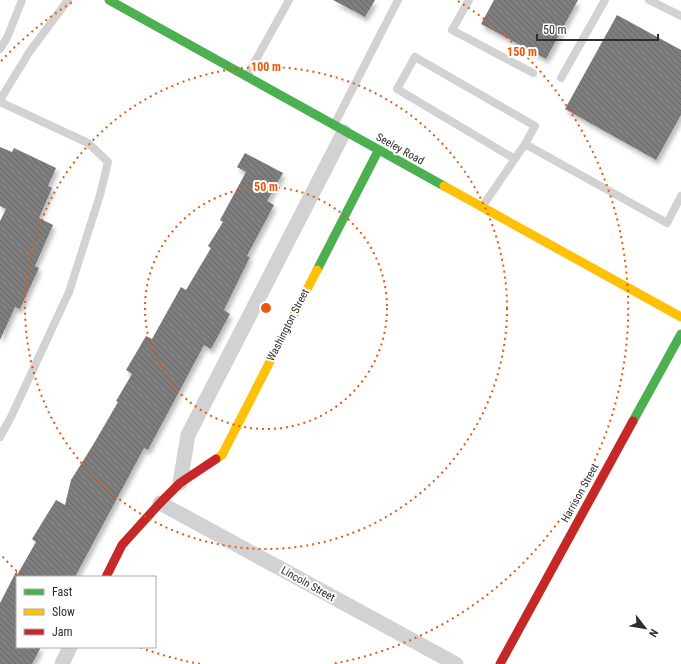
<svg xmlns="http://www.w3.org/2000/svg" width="681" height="664" viewBox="0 0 681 664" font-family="'Roboto Condensed',sans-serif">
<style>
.building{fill:url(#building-back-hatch);filter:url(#shadow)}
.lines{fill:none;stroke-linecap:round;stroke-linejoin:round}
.lane{stroke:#d2d2d2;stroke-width:8}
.street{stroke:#d2d2d2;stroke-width:15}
.fast{stroke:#4caf50;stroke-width:9}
.slow{stroke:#ffc107;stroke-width:9}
.jam{stroke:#c62828;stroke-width:9}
.ring{fill:none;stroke:#e8590c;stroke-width:2;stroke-dasharray:2 4}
.labels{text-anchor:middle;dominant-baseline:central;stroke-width:4;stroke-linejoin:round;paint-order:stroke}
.street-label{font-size:11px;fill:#2d2d2d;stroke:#fff}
.centre{fill:#e8590c;stroke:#fff;stroke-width:2}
.ring-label{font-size:12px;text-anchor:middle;font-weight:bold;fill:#e8590c;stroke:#fff;stroke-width:4;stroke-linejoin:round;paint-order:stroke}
</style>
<defs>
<pattern id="building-back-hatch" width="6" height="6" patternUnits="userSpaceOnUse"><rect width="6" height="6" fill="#7e7e7e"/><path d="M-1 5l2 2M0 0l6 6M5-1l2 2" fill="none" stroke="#686868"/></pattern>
<filter id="shadow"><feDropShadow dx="2.5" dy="4.5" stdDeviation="2" flood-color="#0004"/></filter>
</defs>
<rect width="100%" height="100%" fill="#fff"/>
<path class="building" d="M 333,0 L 375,0 L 365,17 Z
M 494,0 L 578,0 L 546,59 L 481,24 Z
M 617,15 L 681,50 L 681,115 L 656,160 L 565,109 Z
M 0,147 L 12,152 L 14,148 L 56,168 L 48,186 L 52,188 L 39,218 L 53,225 L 35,266 L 39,268 L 20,309 L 15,307 L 0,340 L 0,221 L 6,209 L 0,206 Z
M 245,153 L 283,173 L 267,201 L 274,205 L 247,256 L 250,257 L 224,310 L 230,314 L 211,349 L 204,345 L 148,450 L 144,448 L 75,577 L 17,577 L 17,647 L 41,647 L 32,664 L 0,664 L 0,603 L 17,570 L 17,575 L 36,542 L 32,539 L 56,500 L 65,505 L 71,480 L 93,445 L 118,402 L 116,401 L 132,374 L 126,370 L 146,336 L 152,339 L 181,287 L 186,290 L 211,248 L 208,246 L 223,222 L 220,220 L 246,172 L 237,167 Z"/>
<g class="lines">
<path class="lane" d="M 469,0 L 452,30 L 533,73
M 649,0 L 681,16
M 0,49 L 7,38 L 22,0
M 247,76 L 289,0
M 561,78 L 605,0
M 0,100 L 30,51 L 68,0
M 0,102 L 88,143 L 108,162 L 100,195 L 69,292 L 11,417 L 0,437
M 334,125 L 398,0
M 515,159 L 397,89 L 415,57 L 535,126 L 525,144
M 482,207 L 525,144 L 667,223 L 681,196"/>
<path class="street" d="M 180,483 L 188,435 L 344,132
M 160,503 L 456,664
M 62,664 L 70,647"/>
<path class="fast" d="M 109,0 L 444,186
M 317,270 L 378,151
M 633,421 L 681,334"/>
<path class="slow" d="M 444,186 L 681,317
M 216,459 L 222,455 L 317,270"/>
<path class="jam" d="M 106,577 L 122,545 L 160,503 L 180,483 L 216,459
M 500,664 L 633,421"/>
</g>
<g class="ring">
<circle cx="266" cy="308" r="121"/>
<circle cx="266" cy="308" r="241"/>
<path d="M200 664A362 362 0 0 1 139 647M21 575A362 362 0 0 1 1 555M1 61A362 362 0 0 1 74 1M458 1A362 362 0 0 1 332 664"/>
</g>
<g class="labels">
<g class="street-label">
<text transform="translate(400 149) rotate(29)">Seeley Road</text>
<text transform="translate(288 325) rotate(-63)">Washington Street</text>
<text transform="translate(580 493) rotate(-61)">Harrison Street</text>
<text transform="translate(308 584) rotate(29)">Lincoln Street</text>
</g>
</g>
<circle cx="266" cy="308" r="6" class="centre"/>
<g class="ring-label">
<text x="522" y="56">150 m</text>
<text x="266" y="71">100 m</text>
<text x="266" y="191">50 m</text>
</g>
<rect x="16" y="576" width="140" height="72" fill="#ffffff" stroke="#ababab"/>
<rect x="24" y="589" width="20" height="6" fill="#4caf50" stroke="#ababab"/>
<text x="52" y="596" font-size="12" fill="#2d2d2d">Fast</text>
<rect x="24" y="609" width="20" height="6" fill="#ffc107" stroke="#ababab"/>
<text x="52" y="616" font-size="12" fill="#2d2d2d">Slow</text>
<rect x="24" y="629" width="20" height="6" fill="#c62828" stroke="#ababab"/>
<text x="52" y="636" font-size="12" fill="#2d2d2d">Jam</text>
<g transform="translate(645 628) rotate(121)" stroke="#ffffff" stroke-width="3" paint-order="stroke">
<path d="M0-3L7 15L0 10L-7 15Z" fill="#2d2d2d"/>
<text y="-6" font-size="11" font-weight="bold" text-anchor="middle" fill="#2d2d2d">N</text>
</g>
<path d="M537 34v6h121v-6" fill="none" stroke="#2d2d2d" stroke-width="2"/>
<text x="543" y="34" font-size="12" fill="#2d2d2d" stroke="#ffffff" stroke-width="3" paint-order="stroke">50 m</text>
</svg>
